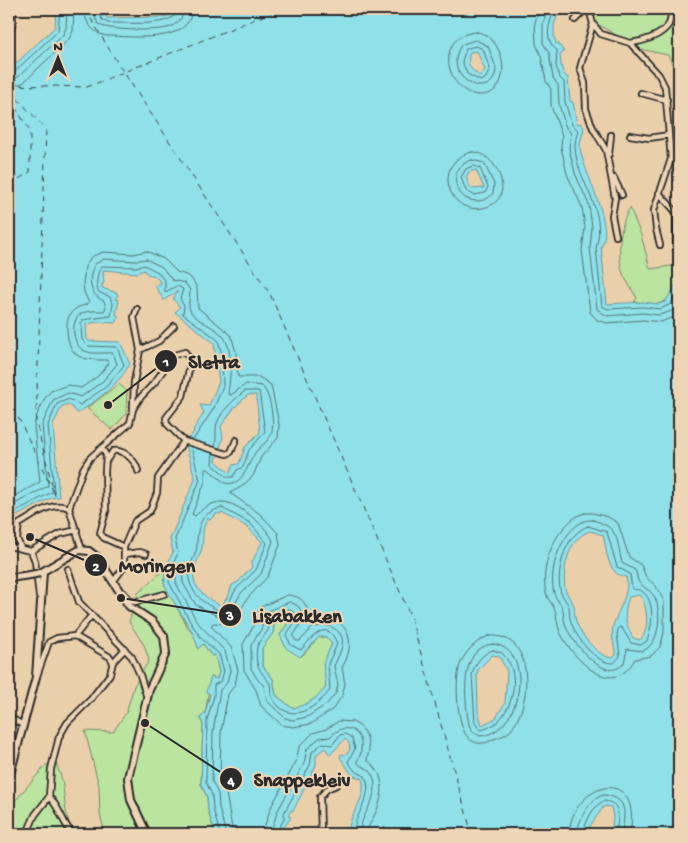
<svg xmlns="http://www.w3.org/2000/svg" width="688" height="843" viewBox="0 0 688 843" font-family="'Gochi Hand',sans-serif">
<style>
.green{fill:#bbe4a0;stroke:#738866}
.water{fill:#8fe0e9;stroke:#67989d;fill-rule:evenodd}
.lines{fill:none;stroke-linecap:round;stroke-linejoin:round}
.shore{stroke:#537377;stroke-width:1}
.ferry{stroke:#3a4648;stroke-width:1;stroke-dasharray:6 5;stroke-linecap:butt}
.minor-casing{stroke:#2b2b2b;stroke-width:8}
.secondary-casing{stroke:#2b2b2b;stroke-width:10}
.minor{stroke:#edd5b5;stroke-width:4.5}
.secondary{stroke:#edd5b5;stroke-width:6}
.secondary-bridge-casing{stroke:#2b2b2b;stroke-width:10;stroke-linecap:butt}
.secondary-bridge{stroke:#edd5b5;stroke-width:6}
.leader{fill:none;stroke:#2b2b2b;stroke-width:2}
.callout-dot{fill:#2b2b2b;stroke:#edd5b5;stroke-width:2}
.mark-label{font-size:15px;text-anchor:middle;font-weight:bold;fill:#fff}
.callout-label{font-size:20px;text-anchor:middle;font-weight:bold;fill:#2b2b2b;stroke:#edd5b5;stroke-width:4;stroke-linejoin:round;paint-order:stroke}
</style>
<rect width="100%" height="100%" fill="#eacfab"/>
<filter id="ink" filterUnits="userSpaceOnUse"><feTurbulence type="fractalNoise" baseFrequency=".02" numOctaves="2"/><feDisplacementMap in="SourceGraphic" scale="10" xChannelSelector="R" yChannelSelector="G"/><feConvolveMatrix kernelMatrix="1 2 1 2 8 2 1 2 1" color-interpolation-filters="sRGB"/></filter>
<g filter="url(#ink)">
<path class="green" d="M 593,9 L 626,12 L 629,9 L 675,9 L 679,32 L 679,79 L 668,55 L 640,49 L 594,22 Z
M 630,208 L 641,235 L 650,269 L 679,265 L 679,280 L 667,300 L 658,304 L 634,302 L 637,298 C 633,291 627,282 623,274 C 617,256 619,224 630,208 Z
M 119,384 L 127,391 L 126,414 L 112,430 L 87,408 Z
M 165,569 L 165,585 L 188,628 L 197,639 L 199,648 L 203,644 L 212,656 L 215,655 L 219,672 L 217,679 L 211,677 L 205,714 L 200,718 L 203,724 L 201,784 L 207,797 L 208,810 L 215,834 L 105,834 L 100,814 L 99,786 L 85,731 L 113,732 L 126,713 L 134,686 L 149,660 L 144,645 L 129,622 L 138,593 Z
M 290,613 L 288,623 L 280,635 L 288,649 L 302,656 L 319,637 L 326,637 L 332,644 L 327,655 L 326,687 L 320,695 L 302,707 L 292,708 L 276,695 L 273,679 L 262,665 L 262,648 L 273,633 L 275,619 Z
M 56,763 C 58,769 61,775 62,781 C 66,800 63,819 76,834 L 9,834 L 9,803 L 14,802 L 46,765 Z"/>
<path class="water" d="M 56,9 L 102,9 L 107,18 L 165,17 L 176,9 L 560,9 L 554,25 L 554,36 L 556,44 L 558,43 L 564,52 L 560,55 C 561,64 561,73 568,78 L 570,101 L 573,102 L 577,124 L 581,123 L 584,128 C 583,134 580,141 580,147 C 582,170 616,227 601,247 L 607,304 L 643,302 L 658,304 L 665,302 L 679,280 L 679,834 L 611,834 L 613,817 L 611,807 L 604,806 L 590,826 L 588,834 L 349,834 C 347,813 368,801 362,779 L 352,775 L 340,757 L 341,754 L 345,755 L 350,750 L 349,743 L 345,739 L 330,755 L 325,748 L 316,755 L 316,765 L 293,811 L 291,810 L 288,816 L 291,817 L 280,834 L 215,834 L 208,810 L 207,797 L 201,784 L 203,724 L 200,718 L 205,714 L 210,694 L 206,692 L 211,677 L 217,679 L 219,672 L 215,655 L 212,656 L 203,644 L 198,649 C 195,628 169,601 163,579 L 165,581 L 164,571 L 173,552 L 170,539 L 195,479 L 185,441 L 194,432 L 193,430 L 204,413 L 200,405 L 209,406 L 219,382 L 214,343 L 175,312 L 180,307 L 173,299 L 178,291 L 164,300 L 155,286 L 161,283 L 155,276 L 147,274 L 144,270 L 137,273 L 103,270 L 104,283 L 102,284 L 102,288 L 117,293 L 118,295 L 115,299 L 119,300 L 116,315 L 119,316 L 115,323 L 98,322 L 86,324 L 87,339 L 89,341 L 120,342 L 130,364 C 117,386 100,397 80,412 L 77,413 L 69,404 L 62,406 L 53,425 L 59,497 L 51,498 L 9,520 L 9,70 L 55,27 ZM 477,51 L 485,70 L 480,76 C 470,69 466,66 470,52 ZM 476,170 L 484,188 L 471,189 L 466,177 L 469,172 ZM 248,395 L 256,395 L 260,432 L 245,447 L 239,464 L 233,465 L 230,473 L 216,461 L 223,437 L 221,426 L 235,407 ZM 222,513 L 247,527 L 262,542 L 251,564 L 252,567 L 238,582 L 232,585 L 229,595 L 221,606 C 208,599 191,589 194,571 C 195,563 200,556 202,548 C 204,537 201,529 208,518 L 210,520 L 216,514 ZM 590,531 L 603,535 C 607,550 607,575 626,577 C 630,593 619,608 614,623 C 610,633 614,645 616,655 L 613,658 C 597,657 578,633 575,617 C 574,614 575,609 574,606 C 572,599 566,595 565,588 C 562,569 569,537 590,531 ZM 639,595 C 648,603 650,632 640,640 L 633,638 C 625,623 623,613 629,597 ZM 290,613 L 288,623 L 280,635 L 286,648 L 300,657 L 319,637 L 326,637 L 332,644 L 323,663 L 326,687 C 317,699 306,706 292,708 L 276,695 L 273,679 L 262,665 L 262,648 L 273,633 L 275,619 ZM 492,655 L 499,656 L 507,671 L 505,703 L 496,718 L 482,725 L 478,711 L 477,675 L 478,670 Z"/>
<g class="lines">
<path class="shore" d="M 84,9 C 85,23 94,35 108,36 C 132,36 191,45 192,9
M 92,9 L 98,24 C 106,31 156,31 167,28 C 176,26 184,17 185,9
M 98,9 L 102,20 L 108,23 C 124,22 176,29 178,9
M 540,9 L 535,22 L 536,44 L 541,56 L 546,81 L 551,89 L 551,106 L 562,136 L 561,147 L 567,174 L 582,207 L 585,228 L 582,250 L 590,312 L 597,320 L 607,323 L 643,320 L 661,322 L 679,315
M 548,9 L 543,23 L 543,43 L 549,53 L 553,78 L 558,85 L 559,104 L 566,128 L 571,133 L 569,148 L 575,173 L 589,205 L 592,227 L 590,248 L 597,309 L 607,316 L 643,313 L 659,315 L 672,311 L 679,301
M 555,9 C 549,22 543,41 557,50 L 556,66 L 559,77 L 564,82 L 565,102 L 572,125 L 578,130 C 577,135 575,141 575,146 C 576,182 608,208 596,248 L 602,306 L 608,309 L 643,307 L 660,309 L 671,304 L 679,287
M 477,32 C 508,37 514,96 479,95 C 445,93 433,34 477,32 Z
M 476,40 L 488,46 L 496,68 C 495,105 439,79 461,45 Z
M 476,46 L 483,49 L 490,69 L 486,78 L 481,81 L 467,74 L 462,61 L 466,49 Z
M 9,74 L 14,72 L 58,31 L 60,9
M 9,80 L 18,77 L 63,35 L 66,28 L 67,9
M 9,87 L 23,83 L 69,39 L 73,31 L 74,9
M 472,152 C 491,151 509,181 499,198 C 495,204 490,206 483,208 C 446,215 432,161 472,152 Z
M 472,160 L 484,163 L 494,184 L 493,193 C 487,202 475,203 465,198 C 450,185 453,165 472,160 Z
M 474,166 L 480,168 L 488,187 L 485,193 L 474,195 L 466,191 L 461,177 L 466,169 Z
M 191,447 L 200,480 L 175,539 L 178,553 L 170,571 L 169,582 L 192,625 L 202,639 L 219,654 L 224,671 L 221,681 L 214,685 L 214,696 L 207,720 L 206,782 L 212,795 L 213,809 L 220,834
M 213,453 L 212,464 L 227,477 L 233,477 L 237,470 L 243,467 L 249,450 L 265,432 L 259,391 L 245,391 C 235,399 222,410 217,423 C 215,428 217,439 215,447
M 9,499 L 40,482 L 34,426 L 36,417 L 45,398 L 51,391 L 68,385 L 81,388 L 98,376 L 109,363 L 107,360 C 82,360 69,359 67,330 C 67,323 67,317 72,312 C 77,306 84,306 89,303 L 84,292 L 83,284 L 85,267 L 91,257 L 103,252 L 134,254 L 146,251 L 164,259 L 177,272 L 186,275 L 192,279 L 197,288 L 198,308 L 231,335 L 236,352 L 238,377 L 259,377 L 271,385 L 279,424 L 278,438 L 261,457 L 253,476 L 241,487 L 230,493 L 260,514 L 278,533 L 280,545 L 268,576 L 247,599 L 236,618 L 226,624 L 213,623 L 211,626 L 231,647 L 238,670 L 235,685 L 228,694 L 221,732 L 220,780 L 226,793 L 233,834
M 9,507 L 48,486 L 42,425 L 53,400 L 68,393 L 81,397 L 103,381 L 117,364 L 113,353 C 104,352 93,355 85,351 C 73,347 69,321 81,314 C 87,310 97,311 104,311 L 106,307 L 104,301 C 89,295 87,278 95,264 L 104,259 L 135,261 L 146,259 L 162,267 L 172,280 L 185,283 L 190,290 C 190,297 187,306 191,312 C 199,323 215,326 223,336 C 234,350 230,378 228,394 L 231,395 L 246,384 L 262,386 C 271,394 275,424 271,435 C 268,442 260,446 255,453 C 247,464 244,487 225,483 L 208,469 L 205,469 L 205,482 L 192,514 L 195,516 C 202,509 211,502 222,502 C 236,501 268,527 273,541 L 261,574 L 241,593 L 230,613 L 220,617 L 196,605 L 183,583 L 182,568 L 179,567 L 176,573 L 176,583 L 197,622 L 225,651 L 230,670 L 227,683 L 220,690 L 213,732 L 212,781 L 218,794 L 219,808 L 226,834
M 222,508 L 250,523 L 267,543 L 256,570 L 236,589 L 226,608 L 221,611 C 203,605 184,588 190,567 C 192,560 197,552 197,545 C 197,526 201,512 222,508 Z
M 585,513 L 593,513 L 608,517 L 618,523 L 629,557 L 641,565 L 646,577 L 656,586 L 664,601 L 664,633 L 660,647 L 651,656 L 635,659 C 612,701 573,659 560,632 C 557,625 557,617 555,610 C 553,605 549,601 547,596 C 540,575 549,544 564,528 C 570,521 575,516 585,513 Z
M 9,515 L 54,491 L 48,425 L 57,404 L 69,399 L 80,405 L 107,386 L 124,365 L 117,347 L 88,346 L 82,340 L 81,324 L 83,320 L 111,316 L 113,304 L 110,297 C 107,295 101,294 99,292 C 94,287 98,269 102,266 L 136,267 L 144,265 L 158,272 L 165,281 L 165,292 L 177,286 L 183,289 L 180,299 L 184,306 L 183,314 L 218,340 L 222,355 L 223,386 L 214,408 L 193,440
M 593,520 C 620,528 616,539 622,563 L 635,570 C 637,574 637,578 638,581 C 641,587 652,590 655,598 C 662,613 660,645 642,651 L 627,649 L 624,663 C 606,685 575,645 567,629 C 564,623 564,617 563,611 C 562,604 556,600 554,593 C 549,573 557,547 570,532 C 577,525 583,519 593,520 Z
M 588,526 L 607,532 L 617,567 L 630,574 L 632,589 C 635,590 639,589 643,592 C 656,602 652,628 647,641 L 641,645 L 631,643 L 622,628 L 619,627 L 617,633 L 620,656 L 614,663 C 595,664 576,637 571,622 C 569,617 570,612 569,607 C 567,601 561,596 560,589 C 557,568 565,534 588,526 Z
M 288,595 C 304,596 307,606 310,619 C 317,619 324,617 330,619 C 354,625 353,651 342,667 L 345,684 L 342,696 L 333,709 L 311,724 L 293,727 L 282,725 L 261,706 L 256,690 L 244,670 L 243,644 L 254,625 L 256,616 L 261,607 Z
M 290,602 L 298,606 C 306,616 300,626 293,636 L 296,641 L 300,641 L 313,627 L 326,625 C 352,633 341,650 334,666 L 338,685 L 336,693 L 327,704 L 307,717 L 293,720 L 285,718 L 267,701 L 264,686 L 257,679 L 251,668 L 251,645 L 262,628 L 262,620 L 266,612 Z
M 290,609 L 296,615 L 293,625 L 286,635 L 291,645 L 301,650 C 311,639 327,616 337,644 L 328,664 L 330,690 C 315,710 287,726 272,697 C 269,692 272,687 269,682 C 260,671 254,664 257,648 C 258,641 264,637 267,632 C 270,628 268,622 270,617 Z
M 489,636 C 536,632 532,705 511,730 C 506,735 500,737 494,739 C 487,743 480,745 472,741 C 456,733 454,677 461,662 C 466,651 477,640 489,636 Z
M 493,644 C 535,648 523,733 480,736 L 473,732 L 469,725 C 465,701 458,647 493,644 Z
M 493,650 L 502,653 C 506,658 511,664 512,670 C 518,693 506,726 480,730 L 475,723 L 472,675 C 474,665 482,653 493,650 Z
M 262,834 L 271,807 L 296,762 L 299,747 L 313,733 L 326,729 L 339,721 L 353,722 L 361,727 L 367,737 L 369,750 L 367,760 C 392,778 381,806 367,829 L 367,834
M 270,834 L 278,810 L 304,764 L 307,749 L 319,738 L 330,737 C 344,721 364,729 361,751 C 361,755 358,759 357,762 C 361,768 369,767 372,774 C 383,797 359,813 360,834
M 276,834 L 284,819 L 284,813 L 310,765 L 312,752 L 323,743 L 332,745 L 340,735 L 345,734 L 352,738 L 355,749 L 348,762 L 355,771 L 365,776 C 375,798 353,813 354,834
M 569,834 C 571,783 643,762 630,834
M 577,834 C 578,820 590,798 604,795 C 630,798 624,815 622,834
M 583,834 C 585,823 593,805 604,801 C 624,803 617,820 616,834"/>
<path class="ferry" d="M 85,9 L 117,62 L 270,294 L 410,615 L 472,834
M 9,85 L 87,87 L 280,9
M 9,90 L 46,129 L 36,422 L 55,496
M 9,97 L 30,131 L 30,172 L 9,185
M 9,411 L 19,419 L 54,493"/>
<g class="minor-casing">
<path id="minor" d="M 589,9 L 593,24 L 580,68 L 585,83 L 586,109 L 593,128 L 606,150 L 615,198 L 612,216 L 616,236
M 575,20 L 581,14 L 582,9
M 593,24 L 601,34 L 630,43 L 659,75 L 665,87 L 671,159 L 654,210 L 656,229 L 660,245
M 9,32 L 13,22 L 12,9
M 630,43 C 642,42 662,36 669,24 C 671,20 671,14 671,9
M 641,93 L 667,100
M 630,135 L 649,138 L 669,135
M 609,154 L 611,135
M 614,178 L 622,195
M 659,193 L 676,212 L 676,249
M 140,350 L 159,341 L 174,326
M 133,407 L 134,382 L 140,350 L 134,317 L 137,309
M 184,441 L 227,454 L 231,452 L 236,440
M 102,448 L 106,455 L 105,472 L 106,511 L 100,533 L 104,538 L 124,547
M 106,461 L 113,451 C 124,449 136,461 138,471
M 9,546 L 31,551 L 60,534 L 77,530
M 21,548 L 17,539 L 19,524 C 34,516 51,500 69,508
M 82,550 L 69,508 L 83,469 L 90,458 L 130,423 L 133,409 L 140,398 L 155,382 L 174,355 L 185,352 L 191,361 L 183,396 L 166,418 L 167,424 L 184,441 L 158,478 L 157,493 L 150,511 L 135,521 L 124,547 L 124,567 L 113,582
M 31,551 L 35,561 L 39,596
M 125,554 L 140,552 L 146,554
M 68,569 L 79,602 L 132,657 L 140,675 L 147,698
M 123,592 L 131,601 L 135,602 L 164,594
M 75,636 L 91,616
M 113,662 L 125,649
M 37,676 L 49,642 L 57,638 L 75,636 L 110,657 L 113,662 L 110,674 L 91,699 L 67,723 L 59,737 L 51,769 L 49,797 C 61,808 62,824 73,834
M 9,717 L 23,725
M 28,831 L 35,815 L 49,797
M 321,834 L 320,797 L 327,789 L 336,785"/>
</g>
<g class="secondary-casing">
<path id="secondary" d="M 40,573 L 79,550 L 89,551 L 98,558 L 129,606 L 152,621 L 164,636 L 166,653 L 149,690 L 128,778 L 131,800 L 147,834
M 9,578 L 30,575
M 9,778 L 36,677 L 43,572"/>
</g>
<use href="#minor" class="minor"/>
<use href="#secondary" class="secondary"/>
<g class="secondary-bridge-casing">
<path id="secondary-bridge" d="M 30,575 L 40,573"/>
</g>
<use href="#secondary-bridge" class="secondary-bridge"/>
</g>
</g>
<path class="leader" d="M108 405L166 361M30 537L96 565M121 598L230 615M145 723L231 779"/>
<g class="callout-dot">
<circle cx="108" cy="405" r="5"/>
<circle cx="30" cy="537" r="5"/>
<circle cx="121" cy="598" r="5"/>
<circle cx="145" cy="723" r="5"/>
<circle cx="166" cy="361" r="12"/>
<circle cx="96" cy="565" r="12"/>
<circle cx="230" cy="615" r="12"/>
<circle cx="231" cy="779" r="12"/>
</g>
<g class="mark-label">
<text x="166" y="366">1</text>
<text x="96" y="571">2</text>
<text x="230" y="620">3</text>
<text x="231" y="785">4</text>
</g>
<g class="callout-label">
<text x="214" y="368">Sletta</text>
<text x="157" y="572">Moringen</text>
<text x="297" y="622">Lisabakken</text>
<text x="302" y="786">Snappekleiv</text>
</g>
<rect width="688" height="843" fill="none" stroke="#edd5b5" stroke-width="30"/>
<rect x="15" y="15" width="658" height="813" fill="none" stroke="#2b2b2b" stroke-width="2" filter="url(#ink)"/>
<g transform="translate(58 58)" stroke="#edd5b5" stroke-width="4" paint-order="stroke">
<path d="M0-4L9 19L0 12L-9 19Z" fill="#2b2b2b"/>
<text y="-8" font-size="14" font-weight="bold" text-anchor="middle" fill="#2b2b2b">N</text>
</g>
</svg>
